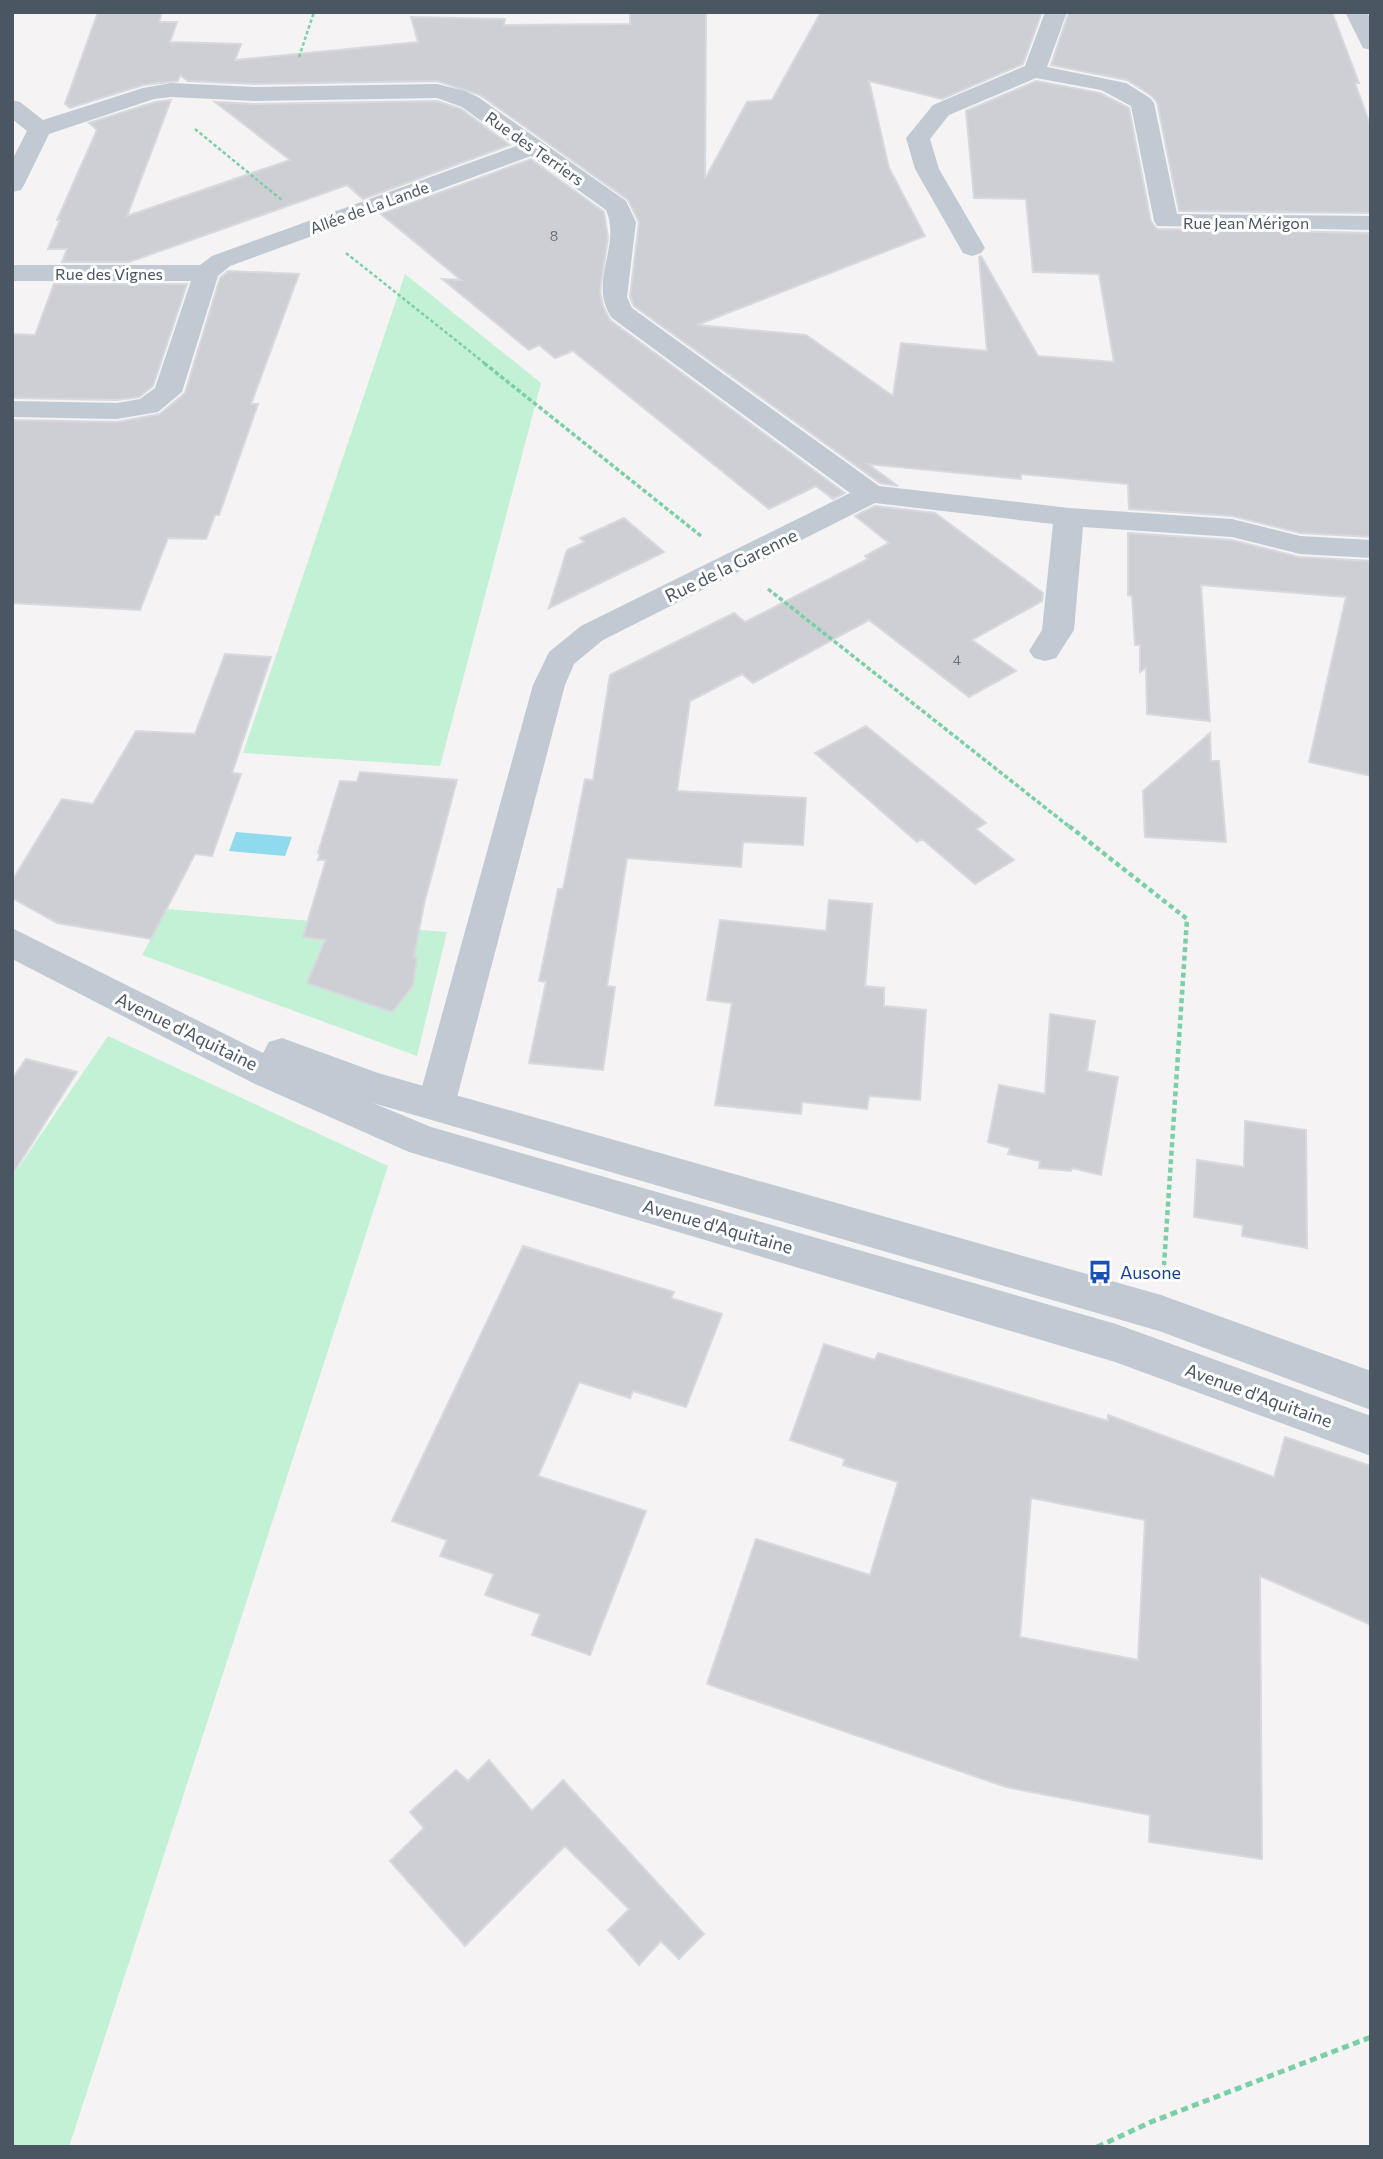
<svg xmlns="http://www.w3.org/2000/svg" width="1383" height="2159" viewBox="0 0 1383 2159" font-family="Commissioner,sans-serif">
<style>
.green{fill:#c3f1d5}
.water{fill:#90daee}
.building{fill:#cdcfd5;stroke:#d7d9de;stroke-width:2;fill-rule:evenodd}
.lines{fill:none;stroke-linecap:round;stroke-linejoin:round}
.path-far3{stroke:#7ad0a6;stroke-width:2.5;stroke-dasharray:3.5 2.5;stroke-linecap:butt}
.path-far2{stroke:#7ad0a6;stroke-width:3.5;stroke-dasharray:4.5 2.5;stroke-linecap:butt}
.path-far1{stroke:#7ad0a6;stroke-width:4.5;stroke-dasharray:5 3.5;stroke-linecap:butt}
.path{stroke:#7ad0a6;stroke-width:5;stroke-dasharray:7 4.5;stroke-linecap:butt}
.minor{fill:#c1cad2;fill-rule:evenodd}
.tertiary{fill:#c1cad2;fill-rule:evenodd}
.labels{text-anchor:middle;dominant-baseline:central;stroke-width:6;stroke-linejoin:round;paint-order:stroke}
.number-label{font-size:14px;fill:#6b747e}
.far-street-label{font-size:16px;fill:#4a5661;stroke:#fff}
.street-label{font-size:18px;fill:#4a5661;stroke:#fff}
.transit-label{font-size:18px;fill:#164399;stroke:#fff;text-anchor:start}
</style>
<rect width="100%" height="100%" fill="#f5f3f3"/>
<path class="green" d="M 405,274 L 541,383 L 440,766 L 243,753 Z
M 167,909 L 447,932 L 417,1056 L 142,955 Z
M 108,1036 L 388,1166 L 69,2147 L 12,2147 L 12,1177 Z"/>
<path class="water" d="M 236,832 L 292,837 L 285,856 L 229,851 Z"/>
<path class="building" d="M 98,12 L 162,12 L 159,22 L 177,22 L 170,42 L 241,44 L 235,60 L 418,42 L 411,17 L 505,19 L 504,25 L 630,24 L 630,12 L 706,12 L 705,179 L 747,102 L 772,100 L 821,12 L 1042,12 L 1023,64 L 942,99 L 869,81 L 889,168 L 925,236 L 697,325 L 806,335 L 893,396 L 901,343 L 987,351 L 979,257 L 981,256 L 1038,356 L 1114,362 L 1099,274 L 1033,272 L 1026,199 L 974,198 L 966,111 L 1036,81 L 1100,93 L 1129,108 L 1151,222 L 1157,229 L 1371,233 L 1371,537 L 1300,533 L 1232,516 L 1129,509 L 1128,484 L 1021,474 L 1021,479 L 868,464 L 898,486 L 880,483 L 634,306 L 630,297 L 639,222 L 628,200 L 480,95 L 437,81 L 255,84 L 188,81 L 180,75 L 178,81 L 143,85 L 70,108 L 65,104 Z
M 1069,12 L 1332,12 L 1359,83 L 1355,83 L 1371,127 L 1371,213 L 1179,211 L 1157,102 L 1152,96 L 1127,80 L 1051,65 Z
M 171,100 L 127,216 L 290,160 L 215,102 L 255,104 L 437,101 L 461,109 L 510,145 L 363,199 L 347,185 L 129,262 L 62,262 L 67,249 L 48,249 L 60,220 L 57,220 L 97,130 L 89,123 L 155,102 Z
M 531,159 L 604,212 L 608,237 L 600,291 L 603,306 L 610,320 L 845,493 L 833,499 L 816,486 L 769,509 L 573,351 L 555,358 L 539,345 L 529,350 L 442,279 L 461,280 L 381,214 Z
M 228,271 L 299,274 L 251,404 L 258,404 L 219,515 L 215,515 L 206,539 L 168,538 L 140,610 L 12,603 L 12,420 L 117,422 L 160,414 L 185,393 L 220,278 Z
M 54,284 L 187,284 L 153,386 L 139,397 L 117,400 L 12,398 L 12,334 L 35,335 Z
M 875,506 L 935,513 L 1043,593 L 1042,601 L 972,640 L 1016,671 L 969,697 L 869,620 L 753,683 L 742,674 L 690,701 L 677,791 L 806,798 L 803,845 L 743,842 L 741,867 L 627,858 L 607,986 L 615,987 L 603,1070 L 529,1063 L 546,982 L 539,981 L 558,889 L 563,889 L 585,779 L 593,780 L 610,675 L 734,613 L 745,622 L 868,559 L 865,556 L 889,543 L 855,516 Z
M 624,518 L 664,552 L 549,608 L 567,550 L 585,542 L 580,538 Z
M 1128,533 L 1232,540 L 1299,557 L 1371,561 L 1371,776 L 1309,762 L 1346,597 L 1201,585 L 1210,721 L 1147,714 L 1146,668 L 1140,672 L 1140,645 L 1135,645 L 1132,596 L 1128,595 Z
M 225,654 L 271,657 L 232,773 L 241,774 L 212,856 L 195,854 L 151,939 L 57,923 L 12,898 L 12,881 L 62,799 L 93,804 L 136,731 L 195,734 Z
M 866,726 L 986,823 L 976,829 L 1014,860 L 975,884 L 922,839 L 917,842 L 815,753 Z
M 1210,733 L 1211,761 L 1219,761 L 1226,842 L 1145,837 L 1143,791 Z
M 360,772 L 457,780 L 424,904 L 414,957 L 417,957 L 413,986 L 392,1012 L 307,983 L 325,940 L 303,937 L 326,860 L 318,860 L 320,853 L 318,853 L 340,781 L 357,782 Z
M 829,900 L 872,904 L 865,986 L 884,988 L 884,1006 L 926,1010 L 920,1100 L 869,1096 L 867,1109 L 802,1102 L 801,1114 L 715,1105 L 732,1003 L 707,1000 L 720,920 L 826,931 Z
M 1050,1014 L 1095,1021 L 1087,1071 L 1118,1077 L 1101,1175 L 1072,1168 L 1071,1171 L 1039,1168 L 1040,1161 L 1008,1154 L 1010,1148 L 988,1142 L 999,1085 L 1045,1094 Z
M 26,1059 L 77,1072 L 12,1175 L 12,1079 Z
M 1245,1121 L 1306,1130 L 1307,1248 L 1242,1236 L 1243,1225 L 1194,1217 L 1197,1160 L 1244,1167 Z
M 523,1246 L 674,1292 L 671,1298 L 722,1314 L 686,1407 L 633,1391 L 630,1398 L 579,1382 L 538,1476 L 646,1511 L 590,1655 L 532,1635 L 540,1614 L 485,1595 L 494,1574 L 440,1556 L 447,1540 L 392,1521 Z
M 824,1344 L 875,1360 L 878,1353 L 1108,1421 L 1108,1415 L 1274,1477 L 1285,1437 L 1371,1466 L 1371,1625 L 1260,1576 L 1262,1859 L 1149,1842 L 1150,1815 L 1006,1787 L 707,1684 L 756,1539 L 870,1575 L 898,1482 L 843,1465 L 845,1459 L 790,1440 ZM 1031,1498 L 1145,1520 L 1138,1660 L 1020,1637 Z
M 489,1760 L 532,1811 L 563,1780 L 704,1934 L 679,1959 L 661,1941 L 639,1965 L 608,1930 L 629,1909 L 565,1846 L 465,1946 L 390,1861 L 424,1828 L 410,1812 L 456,1770 L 468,1781 Z"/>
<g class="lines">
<path class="path-far3" d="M 299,57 L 314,12
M 195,129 L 283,201
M 346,253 L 487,365"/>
<path class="path-far2" d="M 484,363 L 701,536
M 768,589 L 1071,828"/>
<path class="path-far1" d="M 1069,826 L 1187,919 L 1164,1265"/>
<path class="path" d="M 1097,2147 L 1151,2122 L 1371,2037"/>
<path class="minor" d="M 1045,12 L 1067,12 L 1047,67 L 1126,83 L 1150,98 L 1154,103 L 1177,214 L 1371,216 L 1371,230 L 1157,226 L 1154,221 L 1131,106 L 1101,90 L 1036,78 L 949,115 L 930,139 L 939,169 L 985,248 L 981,253 L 972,256 L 963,253 L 915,169 L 906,138 L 933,105 L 1025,66 Z
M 1345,12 L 1367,12 L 1371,20 L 1371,50 L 1363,48 Z
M 171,83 L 255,87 L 437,84 L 465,91 L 478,97 L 626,201 L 636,222 L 627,297 L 632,308 L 879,486 L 1069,508 L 1232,519 L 1300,536 L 1371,540 L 1371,558 L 1300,554 L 1232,537 L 1083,527 L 1074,630 L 1056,658 L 1045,661 L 1034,658 L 1029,651 L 1042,630 L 1053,524 L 875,503 L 603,640 L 574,664 L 565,685 L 455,1105 L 450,1116 L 436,1121 L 422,1116 L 417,1105 L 533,685 L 549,652 L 581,626 L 850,493 L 612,318 C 587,282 622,246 606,210 L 531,156 L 230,266 L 218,276 L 182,392 L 158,412 L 117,419 L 12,417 L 12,401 L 117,403 L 140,399 L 155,388 L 191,281 L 12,281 L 12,265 L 200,265 L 212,256 L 516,146 L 462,107 L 437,98 L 255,101 L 171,97 L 154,99 L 49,134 L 24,185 L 21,190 L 12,192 L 12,160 L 27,131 L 12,119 L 12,100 L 20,102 L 43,120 L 143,88 Z"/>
<path class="tertiary" d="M 12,928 L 263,1053 L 269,1042 L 282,1038 L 378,1073 L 1161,1295 L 1371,1371 L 1371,1410 L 1159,1331 L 373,1103 L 431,1127 L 1116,1324 L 1371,1416 L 1371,1456 L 1115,1362 L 409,1152 L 253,1083 L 12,959 Z"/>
</g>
<defs>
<g id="bus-bare" transform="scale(1.89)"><path d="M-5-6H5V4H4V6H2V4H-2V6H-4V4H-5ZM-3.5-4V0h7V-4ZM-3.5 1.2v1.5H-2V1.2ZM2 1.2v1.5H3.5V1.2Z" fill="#1a4fb4" stroke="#fff" stroke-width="2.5" paint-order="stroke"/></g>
</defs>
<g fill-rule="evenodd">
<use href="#bus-bare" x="1100" y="1272"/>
</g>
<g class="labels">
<g class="number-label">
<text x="554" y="235">8</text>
<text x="957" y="659">4</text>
</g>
<g class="far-street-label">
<text transform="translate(535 148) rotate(35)">Rue des Terriers</text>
<text transform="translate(369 207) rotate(-20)">Allée de La Lande</text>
<text x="1246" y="222">Rue Jean Mérigon</text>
<text x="109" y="273">Rue des Vignes</text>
</g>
<g class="street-label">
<text transform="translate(731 565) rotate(-26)">Rue de la Garenne</text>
<text transform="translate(187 1031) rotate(26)">Avenue d'Aquitaine</text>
<text transform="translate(718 1226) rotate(16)">Avenue d'Aquitaine</text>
<text transform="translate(1259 1395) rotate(20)">Avenue d'Aquitaine</text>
</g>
<g class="transit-label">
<text x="1120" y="1272">Ausone</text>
</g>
</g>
<rect width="1383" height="2159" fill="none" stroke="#4a5661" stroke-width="28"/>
</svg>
